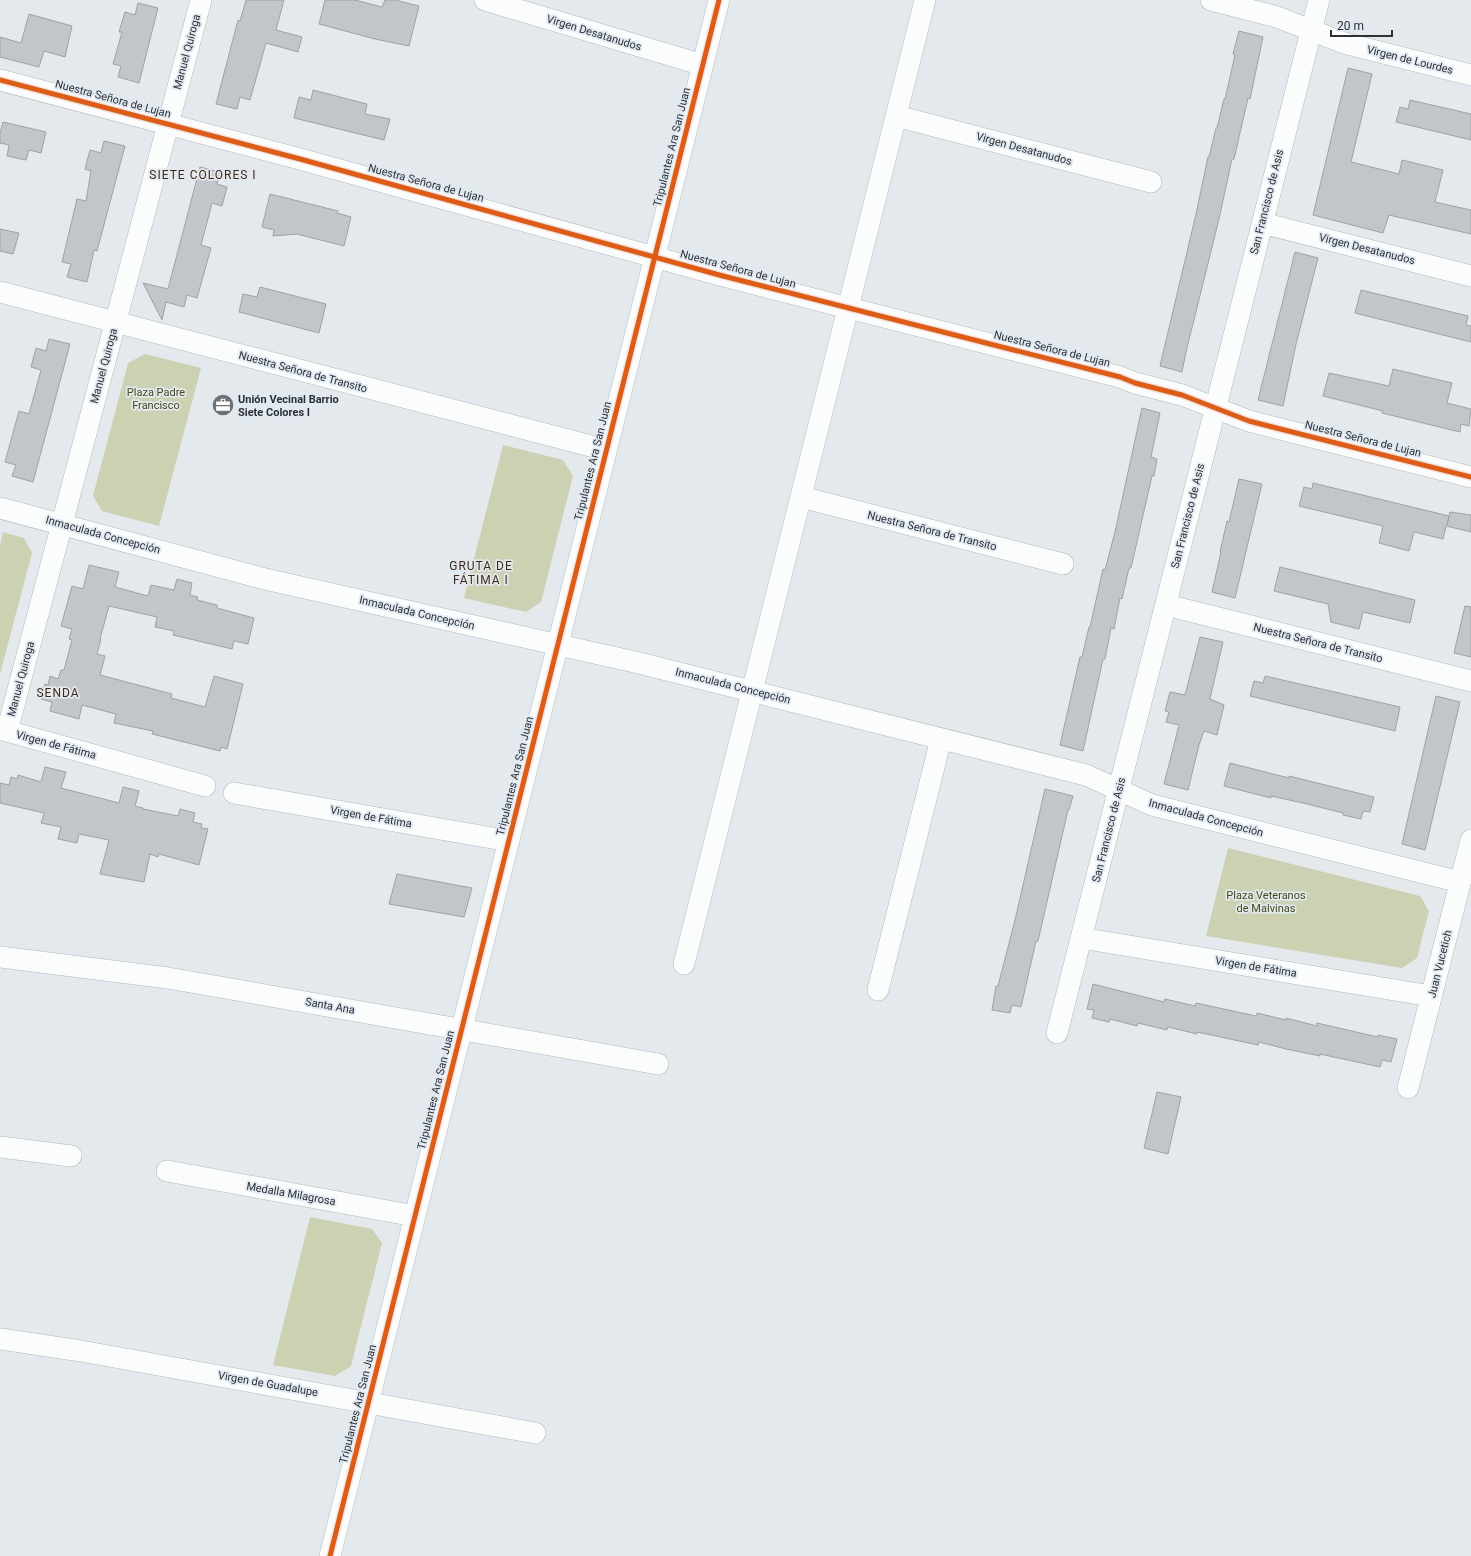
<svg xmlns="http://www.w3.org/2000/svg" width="1471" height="1556" viewBox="0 0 1471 1556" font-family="Roboto,sans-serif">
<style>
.green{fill:#ccd2b1}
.building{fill:#c2c6ca;stroke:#9ea2a5}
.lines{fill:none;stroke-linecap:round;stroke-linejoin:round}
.minor-casing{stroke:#b4b8bb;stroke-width:22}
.minor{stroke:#fbfcfc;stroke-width:21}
.cycleway-casing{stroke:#e0e9f2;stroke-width:8}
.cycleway{stroke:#e8590c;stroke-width:5}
.labels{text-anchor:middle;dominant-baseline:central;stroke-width:3.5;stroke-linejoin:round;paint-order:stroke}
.street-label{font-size:11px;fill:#2d3034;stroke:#e0e9f2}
.park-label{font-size:11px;fill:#484c12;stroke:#e0e9f2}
.poi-label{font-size:11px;font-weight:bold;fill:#2d3034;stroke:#e0e9f2;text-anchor:start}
.neighbourhood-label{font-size:12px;letter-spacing:1px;fill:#46290c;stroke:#e0e9f2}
</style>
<rect width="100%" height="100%" fill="#e4e9ee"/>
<path class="green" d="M 145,354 L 201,368 L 159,526 L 102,511 L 93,496 L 128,363 Z
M 503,445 L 563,460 L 573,476 L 541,602 L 526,612 L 464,598 Z
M 3,532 L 24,538 L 32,553 L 0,674 L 0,545 Z
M 1228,848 L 1420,896 L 1429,911 L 1417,958 L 1402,968 L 1206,936 Z
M 310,1217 L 372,1229 L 382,1243 L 351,1366 L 335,1376 L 273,1365 Z"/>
<path class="building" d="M 246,0 L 284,0 L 276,30 L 302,37 L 298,52 L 266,43 L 250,100 L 240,97 L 237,109 L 216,104 L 238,20 L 240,21 Z
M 325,0 L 355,0 L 382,7 L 385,0 L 395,0 L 419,6 L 409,46 L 375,39 L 319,24 Z
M 138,3 L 158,8 L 139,83 L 118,77 L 121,66 L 113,64 L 122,32 L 119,32 L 125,12 L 135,15 Z
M 29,14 L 72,26 L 65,57 L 44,51 L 39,67 L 0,57 L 0,37 L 21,43 Z
M 1239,31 L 1263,37 L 1250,99 L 1248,98 L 1234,159 L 1232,159 L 1219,219 L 1186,352 L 1182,372 L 1160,366 L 1196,214 L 1208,157 L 1209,157 L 1216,128 L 1217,128 L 1224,99 L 1225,99 L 1235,55 L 1233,54 Z
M 1348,68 L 1372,74 L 1351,162 L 1399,174 L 1402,160 L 1443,170 L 1435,202 L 1471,210 L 1471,234 L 1389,215 L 1383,233 L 1313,215 Z
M 313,90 L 367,104 L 365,114 L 390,119 L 384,140 L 294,118 L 299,97 L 311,100 Z
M 1410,100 L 1471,114 L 1471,140 L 1396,122 L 1400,107 L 1408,109 Z
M 3,122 L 46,132 L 41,153 L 29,150 L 26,160 L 7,156 L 9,145 L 0,143 L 0,133 Z
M 104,141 L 125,146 L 97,251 L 94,250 L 87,282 L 67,277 L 71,264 L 62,262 L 77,199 L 86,201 L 91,171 L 85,169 L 90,150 L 101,153 Z
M 200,167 L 220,172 L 217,184 L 227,187 L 222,206 L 212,203 L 205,230 L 201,245 L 211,248 L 197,298 L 187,295 L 184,307 L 166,302 L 162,320 L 143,283 L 168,289 Z
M 270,194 L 338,211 L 337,213 L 351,217 L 344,246 L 297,234 L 273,236 L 274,230 L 262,227 Z
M 0,229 L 19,233 L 13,254 L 0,251 Z
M 1295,252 L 1318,258 L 1296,344 L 1283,406 L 1258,400 Z
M 260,287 L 326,304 L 319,333 L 239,312 L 243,294 L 257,297 Z
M 1361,290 L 1468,316 L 1466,325 L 1471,326 L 1471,342 L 1355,313 Z
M 49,339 L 70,344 L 33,482 L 12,476 L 16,465 L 5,462 L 19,411 L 29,414 L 41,370 L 31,367 L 36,348 L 46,351 Z
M 1393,369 L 1452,383 L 1447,403 L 1471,409 L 1469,426 L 1461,424 L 1460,432 L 1382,413 L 1383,411 L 1323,396 L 1329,373 L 1389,386 Z
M 1142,408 L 1160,413 L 1151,457 L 1157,459 L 1154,476 L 1152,476 L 1131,568 L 1129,568 L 1122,599 L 1120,598 L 1114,629 L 1111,628 L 1105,659 L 1103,659 L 1083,751 L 1060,745 L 1080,657 L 1082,657 L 1089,627 L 1090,627 L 1103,569 L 1105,570 L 1115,532 Z
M 1239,479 L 1262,484 L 1235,598 L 1212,592 L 1221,552 L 1220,552 L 1227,521 L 1229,522 Z
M 1313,483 L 1449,516 L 1447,525 L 1450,512 L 1471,515 L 1471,532 L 1446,526 L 1443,539 L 1414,532 L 1409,551 L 1379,543 L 1383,526 L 1299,506 L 1304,487 L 1312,489 Z
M 89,565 L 119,572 L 115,587 L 148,596 L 151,585 L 174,590 L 177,579 L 192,583 L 190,595 L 198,597 L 197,600 L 217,605 L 217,608 L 254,618 L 248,644 L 234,641 L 232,649 L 173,635 L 174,631 L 155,627 L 157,617 L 109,606 L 100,639 L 101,639 L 97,654 L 105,656 L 100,675 L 172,694 L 171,698 L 205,707 L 214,676 L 243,684 L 227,749 L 221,747 L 220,751 L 152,734 L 153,731 L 114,723 L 116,714 L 82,705 L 79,719 L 50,711 L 52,702 L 41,699 L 45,684 L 48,685 L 50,676 L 58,679 L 61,670 L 64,670 L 72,640 L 69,639 L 72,629 L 61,626 L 72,586 L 83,589 Z
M 1280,567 L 1415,600 L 1410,623 L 1363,612 L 1359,629 L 1331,622 L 1328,604 L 1274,591 Z
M 1465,606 L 1471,607 L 1471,657 L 1454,653 Z
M 1200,637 L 1223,642 L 1210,699 L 1224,705 L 1217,735 L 1204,731 L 1199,745 L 1188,790 L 1164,784 L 1179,725 L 1166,722 L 1169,712 L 1165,711 L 1170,692 L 1185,695 Z
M 1265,676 L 1400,707 L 1395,731 L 1250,696 L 1254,681 L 1263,683 Z
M 1436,696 L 1460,702 L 1425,850 L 1402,844 Z
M 1230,763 L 1289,778 L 1289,776 L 1374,797 L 1370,812 L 1363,811 L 1361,819 L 1343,815 L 1343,813 L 1303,803 L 1271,796 L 1271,798 L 1224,786 Z
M 45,767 L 66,772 L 61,788 L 119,803 L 123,787 L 139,791 L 135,806 L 143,808 L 143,809 L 178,816 L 180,809 L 195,813 L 193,822 L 202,824 L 201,828 L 208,829 L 199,865 L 159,854 L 158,857 L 150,854 L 144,882 L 100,874 L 109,840 L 79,834 L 77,843 L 58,839 L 61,827 L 41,823 L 44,813 L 0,803 L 0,783 L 9,785 L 11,777 L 17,779 L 18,775 L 41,782 Z
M 1045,789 L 1073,796 L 1069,810 L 1068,810 L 1038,941 L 1036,941 L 1021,1007 L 1012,1005 L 1010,1013 L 992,1010 L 996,986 L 998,986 L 1015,920 Z
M 397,874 L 472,888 L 464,917 L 389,904 Z
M 1093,984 L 1164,1002 L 1165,999 L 1195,1006 L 1196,1003 L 1256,1016 L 1257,1013 L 1286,1020 L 1286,1018 L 1317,1026 L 1317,1023 L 1378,1037 L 1378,1035 L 1397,1039 L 1391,1062 L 1382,1060 L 1380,1067 L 1320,1054 L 1320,1056 L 1286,1049 L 1259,1042 L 1258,1045 L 1197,1032 L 1197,1034 L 1168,1027 L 1167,1030 L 1138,1023 L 1137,1026 L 1110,1019 L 1109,1022 L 1092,1018 L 1094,1010 L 1087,1009 Z
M 1157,1092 L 1181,1097 L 1168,1154 L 1144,1148 Z"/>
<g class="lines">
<g class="minor-casing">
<path id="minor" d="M 485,0 L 703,65
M 1211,0 L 1277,17 L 1344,43 L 1471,75
M 0,80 L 300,159 L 723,276 L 1120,377 L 1135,383 L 1182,395 L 1249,421 L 1471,477
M 896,116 L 1151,182
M 1262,223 L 1471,276
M 0,292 L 606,450
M 801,497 L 1063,564
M 0,508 L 265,579 L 639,663 L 1086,775 L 1152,805 L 1460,882
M 1166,605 L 1471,681
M 0,729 L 205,786
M 7,731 L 201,0
M 234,793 L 509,841
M 1081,938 L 1431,996
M 0,957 L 168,978 L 658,1064
M 684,964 L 925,0
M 878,990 L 941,739
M 1057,1033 L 1319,0
M 1408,1088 L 1471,840
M 0,1147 L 71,1156
M 167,1171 L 415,1216
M 0,1339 L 81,1351 L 535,1433
M 330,1556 L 719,0"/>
</g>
<use href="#minor" class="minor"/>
<g class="cycleway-casing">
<path id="cycleway" d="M 0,80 L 300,159 L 723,276 L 1120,377 L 1135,383 L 1182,395 L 1249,421 L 1471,477
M 330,1556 L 719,0"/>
</g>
<use href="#cycleway" class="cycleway"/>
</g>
<defs>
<g id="office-disc" transform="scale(1.15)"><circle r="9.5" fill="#6d7175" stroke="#e0e9f2"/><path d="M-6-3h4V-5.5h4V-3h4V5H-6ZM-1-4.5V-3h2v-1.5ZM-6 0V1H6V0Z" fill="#fff"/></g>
</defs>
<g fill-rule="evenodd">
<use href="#office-disc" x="223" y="405"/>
</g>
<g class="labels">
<g class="street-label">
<text transform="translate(594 33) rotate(17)">Virgen Desatanudos</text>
<text transform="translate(187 52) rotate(-75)">Manuel Quiroga</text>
<text transform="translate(1410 60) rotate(14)">Virgen de Lourdes</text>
<text transform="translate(113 99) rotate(15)">Nuestra Señora de Lujan</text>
<text transform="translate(672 147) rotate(-76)">Tripulantes Ara San Juan</text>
<text transform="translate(1024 149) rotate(15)">Virgen Desatanudos</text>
<text transform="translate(426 183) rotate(15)">Nuestra Señora de Lujan</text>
<text transform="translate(1267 202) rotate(-76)">San Francisco de Asis</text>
<text transform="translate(1367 249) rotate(14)">Virgen Desatanudos</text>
<text transform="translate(738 269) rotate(15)">Nuestra Señora de Lujan</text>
<text transform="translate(1052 349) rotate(14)">Nuestra Señora de Lujan</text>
<text transform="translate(104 366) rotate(-75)">Manuel Quiroga</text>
<text transform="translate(303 372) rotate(15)">Nuestra Señora de Transito</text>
<text transform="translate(1363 439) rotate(14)">Nuestra Señora de Lujan</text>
<text transform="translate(593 461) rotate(-76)">Tripulantes Ara San Juan</text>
<text transform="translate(1188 516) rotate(-76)">San Francisco de Asis</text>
<text transform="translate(932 531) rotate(14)">Nuestra Señora de Transito</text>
<text transform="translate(103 535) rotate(15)">Inmaculada Concepción</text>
<text transform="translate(417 613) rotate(13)">Inmaculada Concepción</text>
<text transform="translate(1318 643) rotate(14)">Nuestra Señora de Transito</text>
<text transform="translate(21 679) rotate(-75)">Manuel Quiroga</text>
<text transform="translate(733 686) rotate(14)">Inmaculada Concepción</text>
<text transform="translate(56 745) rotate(15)">Virgen de Fátima</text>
<text transform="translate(515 776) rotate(-76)">Tripulantes Ara San Juan</text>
<text transform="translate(371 817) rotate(10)">Virgen de Fátima</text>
<text transform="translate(1206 818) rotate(15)">Inmaculada Concepción</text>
<text transform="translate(1109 830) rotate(-76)">San Francisco de Asis</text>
<text transform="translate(1440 964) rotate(-76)">Juan Vucetich</text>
<text transform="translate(1256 967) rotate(9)">Virgen de Fátima</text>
<text transform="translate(330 1006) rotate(10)">Santa Ana</text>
<text transform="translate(436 1090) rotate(-76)">Tripulantes Ara San Juan</text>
<text transform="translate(291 1194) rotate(10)">Medalla Milagrosa</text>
<text transform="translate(268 1384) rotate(10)">Virgen de Guadalupe</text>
<text transform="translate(358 1404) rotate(-76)">Tripulantes Ara San Juan</text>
</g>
<g class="park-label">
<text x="156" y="392">Plaza Padre<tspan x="156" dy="13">Francisco</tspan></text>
<text x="1266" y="895">Plaza Veteranos<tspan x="1266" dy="13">de Malvinas</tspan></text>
</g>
<g class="poi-label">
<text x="238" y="399">Unión Vecinal Barrio<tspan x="238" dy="13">Siete Colores I</tspan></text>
</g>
<g class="neighbourhood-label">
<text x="203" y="175">SIETE COLORES I</text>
<text x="481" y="566">GRUTA DE<tspan x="481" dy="14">FÁTIMA I</tspan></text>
<text x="58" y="693">SENDA</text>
</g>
</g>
<path d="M1331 30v6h61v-6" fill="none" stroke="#2d3034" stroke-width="2"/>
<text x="1337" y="30" font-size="12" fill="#2d3034" stroke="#e0e9f2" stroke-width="3" paint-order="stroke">20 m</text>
</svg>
